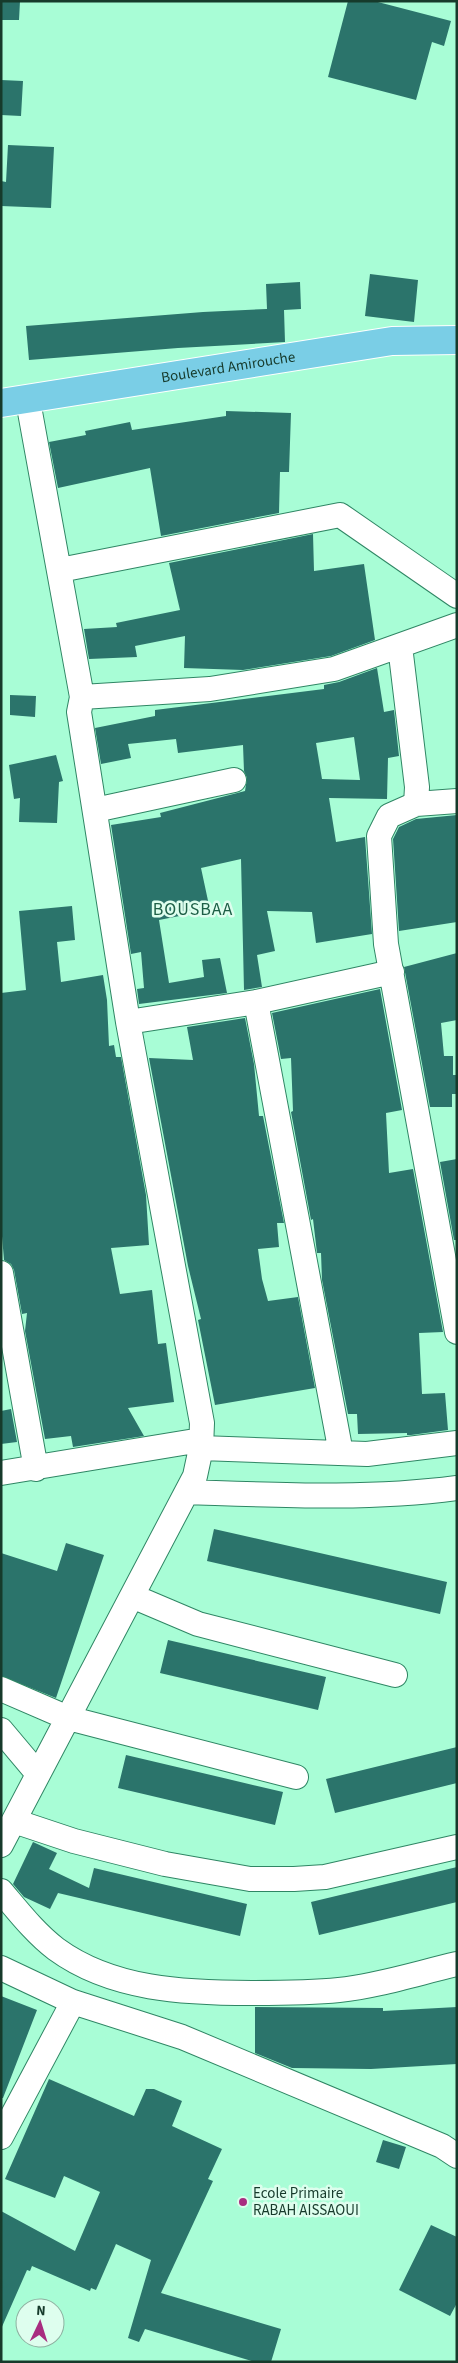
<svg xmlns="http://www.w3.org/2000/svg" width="458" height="2363" viewBox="0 0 458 2363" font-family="'Source Sans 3',sans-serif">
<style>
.building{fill:#2b746b;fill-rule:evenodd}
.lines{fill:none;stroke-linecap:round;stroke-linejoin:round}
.street-casing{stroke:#2f8664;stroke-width:26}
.primary-casing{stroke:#fff;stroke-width:30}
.street{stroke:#fff;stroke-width:24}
.primary{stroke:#7acee6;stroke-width:28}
.poi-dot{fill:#a82d80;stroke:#defeee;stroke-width:2}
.labels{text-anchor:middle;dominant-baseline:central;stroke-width:5;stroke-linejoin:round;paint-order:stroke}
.street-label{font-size:15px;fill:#163a2b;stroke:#defeee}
.poi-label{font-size:15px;fill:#163a2b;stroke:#defeee;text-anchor:start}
.quarter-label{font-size:18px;letter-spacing:1px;fill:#1d5f46;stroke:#defeee}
</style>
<rect width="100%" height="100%" fill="#a8fdd6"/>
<path class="building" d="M 1,1 L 20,1 L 19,20 L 1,20 Z
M 348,1 L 374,1 L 451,21 L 444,46 L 432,42 L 416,100 L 328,77 Z
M 1,80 L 23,81 L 21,116 L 1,115 Z
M 8,145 L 54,147 L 51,208 L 1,206 L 1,181 L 6,182 Z
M 370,274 L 418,280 L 414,322 L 365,316 Z
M 300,282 L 301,309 L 284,310 L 285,342 L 178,348 L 29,360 L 26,326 L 203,312 L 267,309 L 266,284 Z
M 226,411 L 291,413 L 289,472 L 280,472 L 279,513 L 161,536 L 150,468 L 58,488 L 49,442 L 86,435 L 85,431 L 130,422 L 132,430 L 226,416 Z
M 313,534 L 314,571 L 364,564 L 375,640 L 331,656 L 243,670 L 184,668 L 185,636 L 135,646 L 137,657 L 89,659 L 84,629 L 117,627 L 116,623 L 180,610 L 169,563 Z
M 377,668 L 384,712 L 394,710 L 399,756 L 388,758 L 387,799 L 329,798 L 336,842 L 365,837 L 372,934 L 316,943 L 312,912 L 267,911 L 275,951 L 257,955 L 262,987 L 244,990 L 241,859 L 201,868 L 210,910 L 159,920 L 169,983 L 204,977 L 202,960 L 220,958 L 227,993 L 139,1004 L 137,989 L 144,988 L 141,952 L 131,954 L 111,825 L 161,817 L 160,813 L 245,791 L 247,778 L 244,771 L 243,745 L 178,753 L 176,739 L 128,744 L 131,758 L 101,764 L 95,728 L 155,716 L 155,710 L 324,689 L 324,685 L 339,682 ZM 354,737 L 360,780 L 322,779 L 316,743 Z
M 10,695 L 36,696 L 35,717 L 10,715 Z
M 56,755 L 63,781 L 59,782 L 57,823 L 19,822 L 20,798 L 14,799 L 9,765 Z
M 457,815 L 457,922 L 399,931 L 393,839 L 399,827 L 416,819 Z
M 72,906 L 75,940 L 57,942 L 61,982 L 103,975 L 107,1000 L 109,1046 L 114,1045 L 116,1057 L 121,1057 L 146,1195 L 149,1245 L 111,1248 L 120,1294 L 152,1290 L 158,1344 L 166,1343 L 174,1402 L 128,1408 L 144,1436 L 73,1447 L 71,1436 L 45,1439 L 25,1331 L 27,1313 L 22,1314 L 14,1270 L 11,1264 L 4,1260 L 1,1224 L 1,993 L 26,990 L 19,911 Z
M 457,953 L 457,1020 L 441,1023 L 444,1056 L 453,1056 L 453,1075 L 457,1075 L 457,1094 L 452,1094 L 452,1107 L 430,1107 L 404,967 Z
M 380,989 L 402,1110 L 386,1113 L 389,1173 L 413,1169 L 443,1332 L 419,1333 L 422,1394 L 445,1393 L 448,1430 L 411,1435 L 407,1435 L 407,1433 L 358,1434 L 357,1414 L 348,1414 L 322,1280 L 321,1253 L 317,1253 L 313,1219 L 311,1220 L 291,1112 L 293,1111 L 291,1058 L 281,1059 L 272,1013 Z
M 245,1018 L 254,1064 L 259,1116 L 263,1116 L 284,1223 L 277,1223 L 279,1247 L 258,1249 L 262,1279 L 268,1301 L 298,1297 L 315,1388 L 215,1405 L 198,1320 L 201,1319 L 188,1266 L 149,1058 L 193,1060 L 187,1027 Z
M 457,1159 L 457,1240 L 454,1240 L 440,1162 Z
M 11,1409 L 17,1442 L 1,1444 L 1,1411 Z
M 214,1529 L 447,1582 L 440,1614 L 207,1561 Z
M 66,1543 L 104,1555 L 56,1698 L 1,1676 L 1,1553 L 57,1571 Z
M 168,1640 L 326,1677 L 318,1710 L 160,1673 Z
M 457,1747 L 457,1783 L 335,1813 L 326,1779 Z
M 126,1755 L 283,1792 L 275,1825 L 118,1788 Z
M 33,1842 L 57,1853 L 49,1869 L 89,1888 L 94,1868 L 247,1904 L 240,1936 L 58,1893 L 50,1909 L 24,1897 L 13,1884 Z
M 457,1867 L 457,1902 L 319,1935 L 311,1902 Z
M 1,1996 L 37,2010 L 3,2098 L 1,2098 Z
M 255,2007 L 383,2008 L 383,2011 L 457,2007 L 457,2064 L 371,2069 L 292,2068 L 255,2053 Z
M 49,2079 L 134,2116 L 146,2089 L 154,2089 L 182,2101 L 172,2126 L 222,2149 L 208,2179 L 213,2181 L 161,2293 L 281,2329 L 271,2362 L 255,2362 L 145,2329 L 139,2342 L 128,2338 L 151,2260 L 116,2244 L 96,2290 L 91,2288 L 90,2291 L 32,2266 L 30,2271 L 27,2270 L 1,2329 L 1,2211 L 75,2251 L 100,2192 L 64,2176 L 55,2198 L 5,2179 Z
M 383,2140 L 406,2147 L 399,2169 L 376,2162 Z
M 431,2225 L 457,2237 L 457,2303 L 450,2316 L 399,2290 Z"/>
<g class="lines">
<g class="street-casing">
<path id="street" d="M 60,570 L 340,515 L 457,596
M 400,646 L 417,787 L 416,804 L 389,816 L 379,836 L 386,944 L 457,1332
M 82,697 L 210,689 L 334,669 L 457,625
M 416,804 L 457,801
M 95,810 L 234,780
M 256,1002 L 341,1453
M 128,1022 L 256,1002 L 392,972
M 1,1273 L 36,1469
M 201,1448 L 367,1454 L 457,1443
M 1,1473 L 201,1440
M 187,1492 C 277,1495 367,1500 457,1488
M 132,1596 L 198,1624 L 395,1675
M 1,1689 L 68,1718 L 296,1777
M 1,1730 L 38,1774
M 14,1821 L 74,1841 L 165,1864 L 250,1879 L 294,1879 L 325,1877 L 457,1847
M 1,1845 L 195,1476 L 201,1448 L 202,1423 L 128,1022 L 79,712 L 82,697 L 28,401
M 1,1891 C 18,1911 35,1933 56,1949 C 112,1990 185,1993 252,1993 C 281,1993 310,1993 339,1990 C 378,1986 418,1973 457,1964
M 1,1968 L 73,2002 L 182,2037 L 442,2146 L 457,2156
M 1,2137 L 73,2002"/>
</g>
<g class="primary-casing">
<g id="primary">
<path id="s1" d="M 1,403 L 392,341 L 457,340"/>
</g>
</g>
<use href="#street" class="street"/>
<use href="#primary" class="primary"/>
</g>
<circle class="poi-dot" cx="243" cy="2202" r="5"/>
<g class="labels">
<g class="street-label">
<text stroke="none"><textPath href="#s1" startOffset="230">Boulevard Amirouche</textPath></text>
</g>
<g class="poi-label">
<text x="253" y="2193">Ecole Primaire<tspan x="253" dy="17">RABAH AISSAOUI</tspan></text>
</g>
<g class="quarter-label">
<text x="193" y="909">BOUSBAA</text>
</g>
</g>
<rect width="458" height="2363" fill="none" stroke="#163a2b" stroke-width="5"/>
<g transform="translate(40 2323) rotate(4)"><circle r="24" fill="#defeee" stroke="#8eb0a0"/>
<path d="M0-4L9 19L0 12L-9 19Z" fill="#a82d80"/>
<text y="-8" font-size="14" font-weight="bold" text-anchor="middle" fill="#163a2b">N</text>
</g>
</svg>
